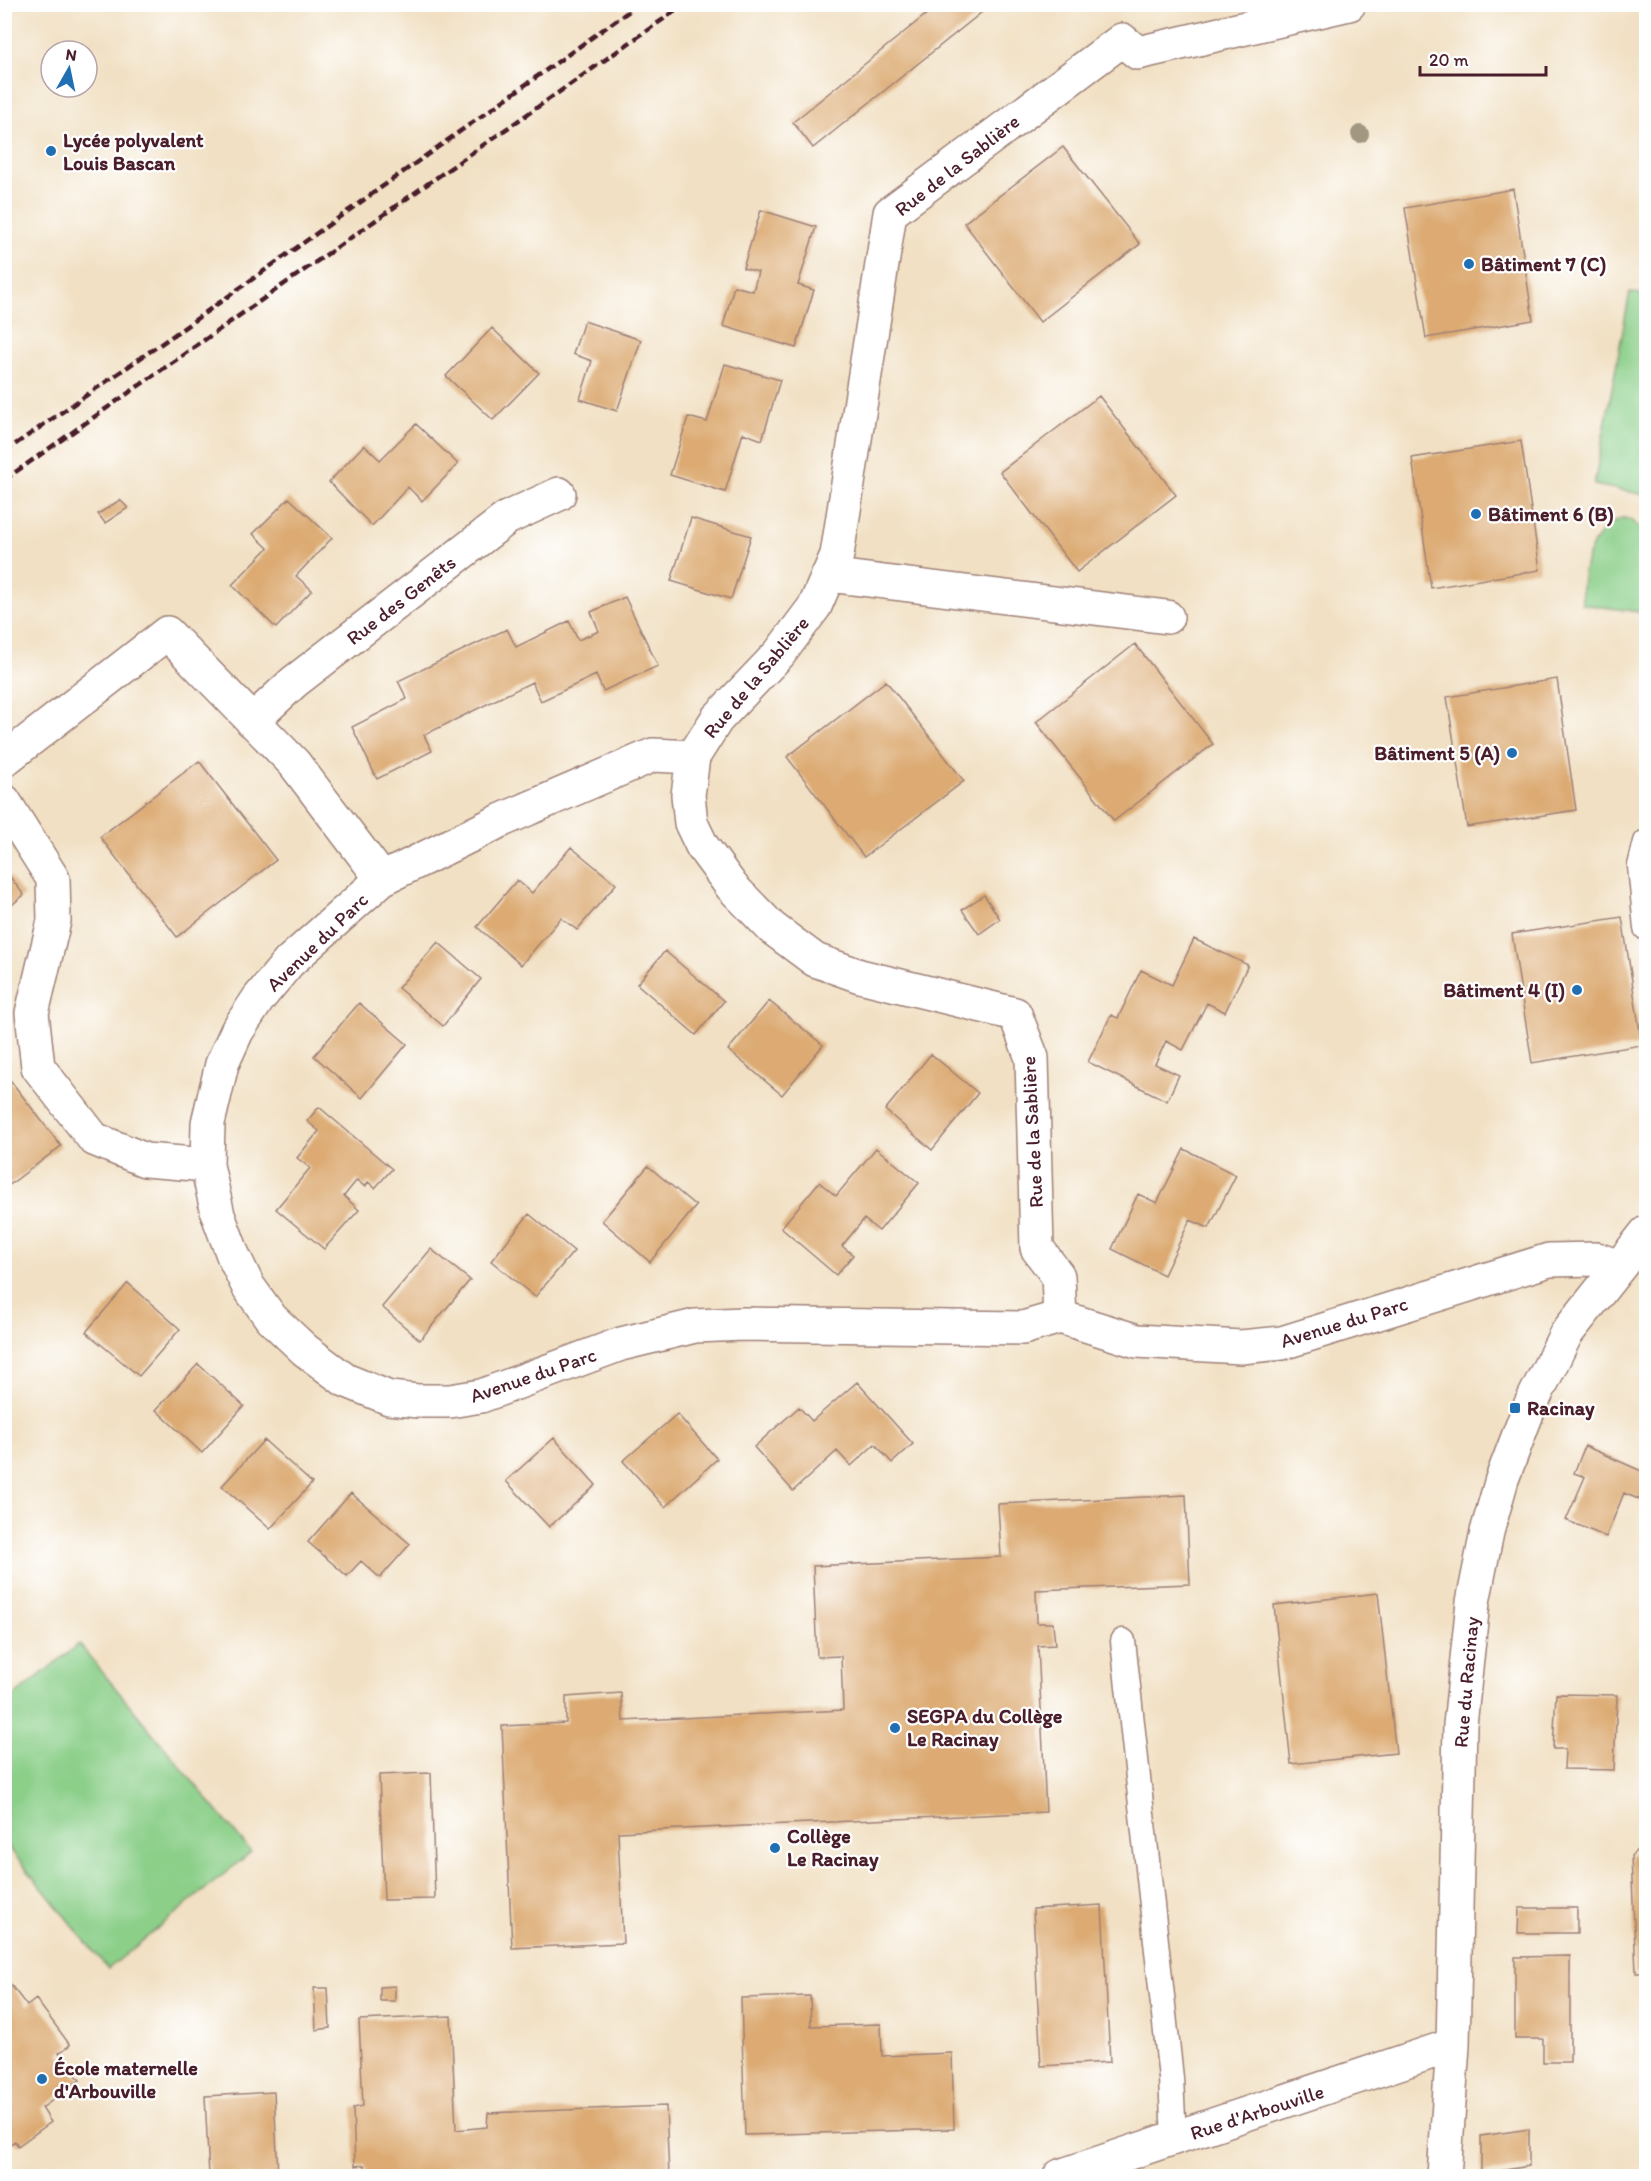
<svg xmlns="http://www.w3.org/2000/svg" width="1651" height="2181" viewBox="0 0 1651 2181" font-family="Itim,sans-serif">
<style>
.green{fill:#8bcf89;stroke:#6a775a;stroke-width:1.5}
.building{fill:#dcaa72}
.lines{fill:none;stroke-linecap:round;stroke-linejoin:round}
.service-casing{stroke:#9e8077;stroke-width:27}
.minor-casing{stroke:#9e8077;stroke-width:36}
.service{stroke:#fff;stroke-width:24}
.minor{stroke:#fff;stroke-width:33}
.rail{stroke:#4a1f2b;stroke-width:4.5;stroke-dasharray:9 4.5;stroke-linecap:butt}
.tree{fill:#a29882}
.poi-dot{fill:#1f6fb2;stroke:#fff;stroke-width:2}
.labels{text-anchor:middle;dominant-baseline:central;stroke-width:4.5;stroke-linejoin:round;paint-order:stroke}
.poi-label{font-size:20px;font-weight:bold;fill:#4a1f2b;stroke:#fff;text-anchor:start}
.street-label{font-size:20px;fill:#4a1f2b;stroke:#fff}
</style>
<rect width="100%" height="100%" fill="#fff"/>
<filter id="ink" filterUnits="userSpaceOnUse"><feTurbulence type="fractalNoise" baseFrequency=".0167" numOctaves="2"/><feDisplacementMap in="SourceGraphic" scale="12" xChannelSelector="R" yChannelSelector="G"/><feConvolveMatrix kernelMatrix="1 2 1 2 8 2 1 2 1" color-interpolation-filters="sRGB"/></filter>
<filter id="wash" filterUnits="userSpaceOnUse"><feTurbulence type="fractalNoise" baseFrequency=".008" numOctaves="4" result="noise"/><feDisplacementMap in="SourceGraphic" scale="24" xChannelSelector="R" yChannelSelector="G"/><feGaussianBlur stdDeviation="1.35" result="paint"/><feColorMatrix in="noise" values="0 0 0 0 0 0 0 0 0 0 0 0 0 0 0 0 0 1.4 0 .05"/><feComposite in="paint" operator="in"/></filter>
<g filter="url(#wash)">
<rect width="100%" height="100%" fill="#f1e0c3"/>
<path class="green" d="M 1630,292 L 1646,295 L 1646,495 L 1594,485 Z
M 1622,518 L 1629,519 L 1646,532 L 1646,613 L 1582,604 C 1580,571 1589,532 1622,518 Z
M 79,1644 L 251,1852 L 108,1969 L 5,1843 L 5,1703 Z"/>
<g id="blocks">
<path class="building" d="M 939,4 L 992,4 L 813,148 L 793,122 Z
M 1646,60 L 1646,86 L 1645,86 L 1642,61 Z
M 1063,147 L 1140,244 L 1040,322 L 964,223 Z
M 1513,189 L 1533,320 L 1426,338 L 1405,208 Z
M 761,210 L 816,227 L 798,285 L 814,290 L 796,348 L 723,326 L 734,286 L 753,291 L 758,272 L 743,268 Z
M 584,321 L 641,340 L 617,411 L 580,399 L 592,361 L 573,354 Z
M 492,328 L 539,373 L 493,420 L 446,376 Z
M 725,364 L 780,380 L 762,440 L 743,433 L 725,492 L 670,475 L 688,417 L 707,422 Z
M 1099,396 L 1176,495 L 1077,572 L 1000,472 Z
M 416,424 L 458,464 L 422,501 L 408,487 L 372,526 L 329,482 L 364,445 L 380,460 Z
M 1521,441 L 1540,570 L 1431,588 L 1412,458 Z
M 289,498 L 332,538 L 296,576 L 312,590 L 276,628 L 232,585 L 268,548 L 253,534 Z
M 120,500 L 128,508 L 105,523 L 98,514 Z
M 691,518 L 751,536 L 731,599 L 671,581 Z
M 625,597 L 658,666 L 603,691 L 596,675 L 541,701 L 532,682 L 424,735 L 432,751 L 377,779 L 352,727 L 407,699 L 398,681 L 507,629 L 516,647 L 569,621 L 578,640 L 599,631 L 591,612 Z
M 1135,644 L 1213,744 L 1114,821 L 1036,722 Z
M 1557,679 L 1576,810 L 1467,827 L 1447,697 Z
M 886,681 L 964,781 L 864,857 L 787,757 Z
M 199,761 L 276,860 L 177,937 L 100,837 Z
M 571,847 L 616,884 L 577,930 L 561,918 L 521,965 L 477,927 L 517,880 L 532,893 Z
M 4,869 L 24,895 L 4,911 Z
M 984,895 L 1000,919 L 979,934 L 962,910 Z
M 1622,917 L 1642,1045 L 1532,1063 L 1512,934 Z
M 1194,939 L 1248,965 L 1225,1012 L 1207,1003 L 1183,1050 L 1166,1041 L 1155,1064 L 1179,1075 L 1167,1101 L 1088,1062 L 1111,1015 L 1118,1018 L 1141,970 L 1172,985 Z
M 438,942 L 481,979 L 443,1026 L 398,988 Z
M 665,951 L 724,1001 L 696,1035 L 637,984 Z
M 769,1001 L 823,1045 L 782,1095 L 728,1050 Z
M 359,1003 L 407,1044 L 362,1098 L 314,1056 Z
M 931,1054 L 978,1093 L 932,1150 L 885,1110 Z
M 4,1072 L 61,1146 L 4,1189 Z
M 319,1107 L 392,1169 L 375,1188 L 368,1182 L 365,1187 L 357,1180 L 344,1196 L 359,1210 L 324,1249 L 276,1209 L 310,1168 L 297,1158 L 319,1131 L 307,1121 Z
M 876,1148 L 919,1183 L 879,1231 L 864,1219 L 842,1246 L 853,1255 L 836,1275 L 781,1228 L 819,1182 L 836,1196 Z
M 1184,1149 L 1236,1175 L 1209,1228 L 1190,1220 L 1164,1275 L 1112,1249 L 1138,1194 L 1157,1203 Z
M 648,1166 L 696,1206 L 650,1262 L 602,1221 Z
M 529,1214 L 574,1251 L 535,1297 L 491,1261 Z
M 431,1249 L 470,1280 L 420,1340 L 382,1307 Z
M 128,1283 L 180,1329 L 139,1376 L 86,1332 Z
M 198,1364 L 244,1406 L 202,1453 L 156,1410 Z
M 857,1382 L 913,1444 L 892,1463 L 875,1444 L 851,1466 L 837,1451 L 793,1491 L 754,1447 L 799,1407 L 812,1421 Z
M 677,1414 L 717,1459 L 665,1507 L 623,1461 Z
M 554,1438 L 596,1485 L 549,1527 L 506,1481 Z
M 264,1440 L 312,1483 L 270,1529 L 222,1486 Z
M 1585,1446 L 1646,1473 L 1646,1493 L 1643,1501 L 1624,1493 L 1606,1537 L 1566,1520 L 1585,1477 L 1574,1473 Z
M 351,1493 L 410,1544 L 380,1578 L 361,1561 L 347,1576 L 308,1542 Z
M 1186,1495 L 1190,1584 L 1036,1590 L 1037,1623 L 1053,1623 L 1055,1645 L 1038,1646 L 1046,1812 L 618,1832 L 623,1943 L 512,1948 L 502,1726 L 566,1723 L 566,1697 L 621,1693 L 623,1721 L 843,1710 L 841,1656 L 817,1657 L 813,1566 L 1001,1557 L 998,1504 Z
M 1378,1593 L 1396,1753 L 1291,1764 L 1274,1605 Z
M 1556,1694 L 1617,1695 L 1614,1770 L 1564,1769 L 1565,1749 L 1553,1749 Z
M 431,1773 L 435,1899 L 384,1900 L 379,1775 Z
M 1646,1841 L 1646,1983 L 1645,1983 L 1644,1973 L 1636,1973 L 1631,1856 Z
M 1102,1905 L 1110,2062 L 1041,2066 L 1033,1909 Z
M 1519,1908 L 1577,1908 L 1577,1933 L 1518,1933 Z
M 1570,1956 L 1570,2062 L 1543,2062 L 1543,2039 L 1515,2039 L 1515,1957 Z
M 4,1976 L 27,2006 L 36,1999 L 70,2045 L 59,2053 L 80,2080 L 42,2108 L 51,2122 L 18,2146 L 15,2141 L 4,2148 Z
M 395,1986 L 395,2001 L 380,2001 L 380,1987 Z
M 314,1988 L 328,1988 L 330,2028 L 316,2030 Z
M 810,1996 L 811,2026 L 881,2024 L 882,2056 L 952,2053 L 954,2129 L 745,2135 L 741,1998 Z
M 451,2016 L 456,2130 L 487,2127 L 488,2113 L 666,2106 L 669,2176 L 366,2176 L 365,2165 L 355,2166 L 353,2108 L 363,2106 L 359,2020 Z
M 274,2092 L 278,2176 L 209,2176 L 205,2096 Z
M 1529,2129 L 1529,2166 L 1481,2174 L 1481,2136 Z"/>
</g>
</g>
<g filter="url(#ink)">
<use href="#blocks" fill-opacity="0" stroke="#9e8077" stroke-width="1.5"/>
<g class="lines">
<g class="service-casing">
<path id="service" d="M 1646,842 L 1640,866 L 1646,928
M 1123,1641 L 1171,2078 L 1174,2139"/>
</g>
<g class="minor-casing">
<path id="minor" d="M 828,575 L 1167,617
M 252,721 L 294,682 L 507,518 L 559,494
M 693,757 L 653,755 L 502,820 L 382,879 L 289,962 L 259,998 L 237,1031 L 222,1064 L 208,1123 L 207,1165 L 218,1215 L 233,1255 L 248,1286 L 271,1318 L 305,1350 L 345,1380 L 389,1398 L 418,1401 L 450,1401 L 481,1396 L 621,1344 L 695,1326 L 744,1324 L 1023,1328 L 1060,1317 L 1137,1341 L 1241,1347 L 1282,1343 L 1549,1260 L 1597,1259 L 1618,1267
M 4,760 L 167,633 L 294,763 L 382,879
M 4,801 L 53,879 L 54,921 L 32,1013 L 38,1067 L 94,1139 L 145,1160 L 207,1165
M 1060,1317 L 1058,1276 L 1037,1248 L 1032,1058 L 1015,1014 L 860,976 L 815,960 L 772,928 L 732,887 L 702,846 L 691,823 L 688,795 L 693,757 L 717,719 L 779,654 L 815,606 L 837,555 L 890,213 L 1122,40 L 1138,53 L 1349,4
M 1060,2176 L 1453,2045
M 1444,2176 L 1453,2045 L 1460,1725 L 1473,1602 L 1487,1532 L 1502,1479 L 1529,1408 L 1566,1334 L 1646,1233"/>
</g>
<use href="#service" class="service"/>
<use href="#minor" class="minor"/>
<path class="rail" d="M 4,452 L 171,337 L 639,4
M 4,480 L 685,4"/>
</g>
<circle class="tree" cx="1360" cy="134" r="9"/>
</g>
<g class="poi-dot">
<circle cx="51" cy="151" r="6"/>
<circle cx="1469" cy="264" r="6"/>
<circle cx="1476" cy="514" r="6"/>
<circle cx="1512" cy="753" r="6"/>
<circle cx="1577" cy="990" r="6"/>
<rect x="1509" y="1402" width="12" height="12" rx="3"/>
<circle cx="895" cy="1728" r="6"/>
<circle cx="775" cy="1848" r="6"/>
<circle cx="42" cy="2079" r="6"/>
</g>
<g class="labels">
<g class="poi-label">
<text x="63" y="140">Lycée polyvalent<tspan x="63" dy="23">Louis Bascan</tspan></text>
<text x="1481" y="264">Bâtiment 7 (C)</text>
<text x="1488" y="514">Bâtiment 6 (B)</text>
<text x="1500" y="753" text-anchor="end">Bâtiment 5 (A)</text>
<text x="1565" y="990" text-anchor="end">Bâtiment 4 (I)</text>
<text x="1527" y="1408">Racinay</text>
<text x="907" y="1716">SEGPA du Collège<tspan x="907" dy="23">Le Racinay</tspan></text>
<text x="787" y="1836">Collège<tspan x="787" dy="23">Le Racinay</tspan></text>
<text x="54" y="2068">École maternelle<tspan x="54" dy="23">d'Arbouville</tspan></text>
</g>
<g class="street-label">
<text transform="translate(957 165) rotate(-38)">Rue de la Sablière</text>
<text transform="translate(401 600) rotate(-38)">Rue des Genêts</text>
<text transform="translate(756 677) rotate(-50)">Rue de la Sablière</text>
<text transform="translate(317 942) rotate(-44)">Avenue du Parc</text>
<text transform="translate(1032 1132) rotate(-93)">Rue de la Sablière</text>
<text transform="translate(1344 1322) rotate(-17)">Avenue du Parc</text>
<text transform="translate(533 1375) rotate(-19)">Avenue du Parc</text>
<text transform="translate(1466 1682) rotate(-85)">Rue du Racinay</text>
<text transform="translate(1257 2112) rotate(-18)">Rue d'Arbouville</text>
</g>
</g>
<rect width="1651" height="2181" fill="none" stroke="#fff" stroke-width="24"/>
<g transform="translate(69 69) rotate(9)"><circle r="28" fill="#ffffff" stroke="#b7a5aa" stroke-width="1.5"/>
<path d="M0-4.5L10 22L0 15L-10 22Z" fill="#1f6fb2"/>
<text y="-9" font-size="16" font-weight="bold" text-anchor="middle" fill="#4a1f2b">N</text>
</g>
<path d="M1420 66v9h126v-9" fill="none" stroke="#4a1f2b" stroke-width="3"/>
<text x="1429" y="66" font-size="18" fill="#4a1f2b" stroke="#ffffff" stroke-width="4.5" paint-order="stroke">20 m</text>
</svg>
